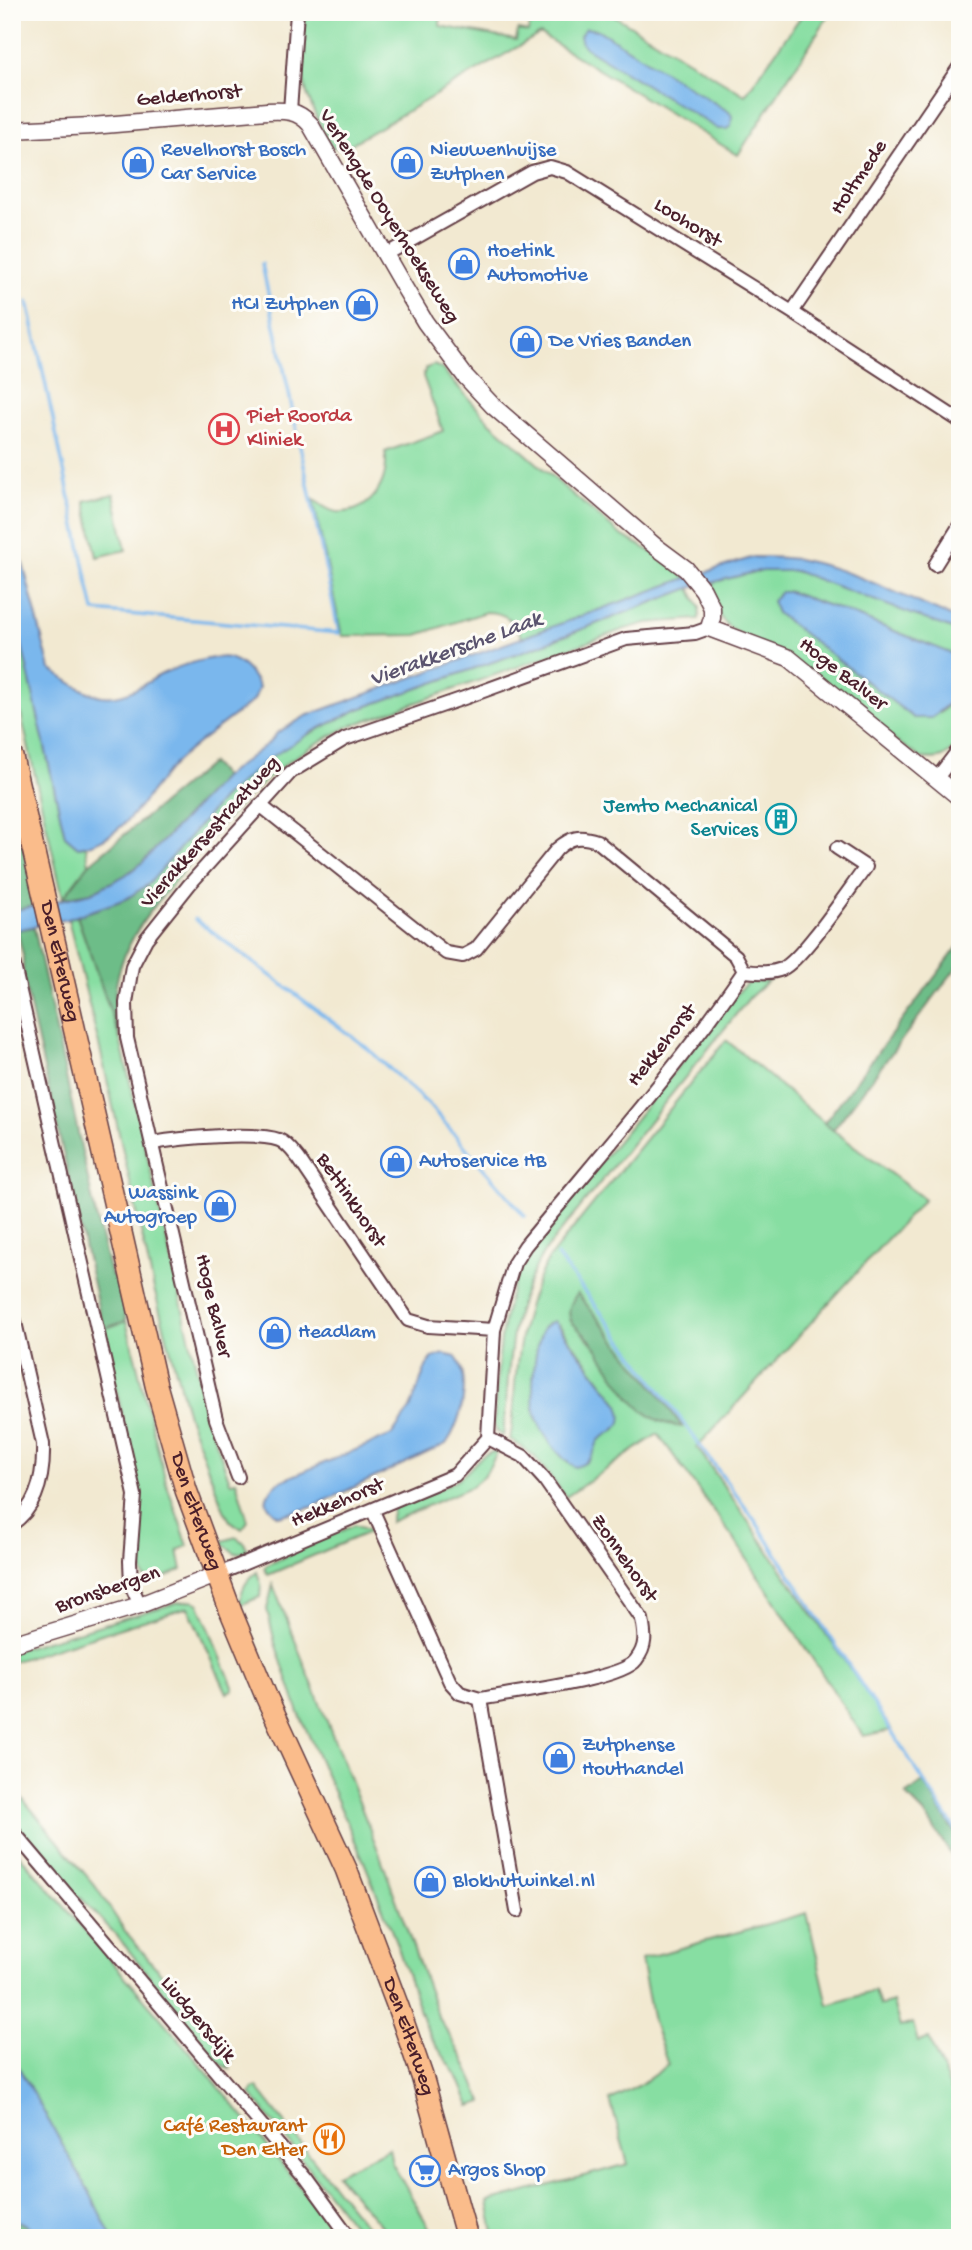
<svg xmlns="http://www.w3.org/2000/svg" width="972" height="2250" viewBox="0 0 972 2250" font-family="'Gochi Hand',sans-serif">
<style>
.green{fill:#87dea2;stroke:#687e66;stroke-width:2;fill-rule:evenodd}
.forest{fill:#6dbd88;stroke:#5c6e5a;stroke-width:2}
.water{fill:#7ab7ed;stroke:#626b8c;stroke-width:2}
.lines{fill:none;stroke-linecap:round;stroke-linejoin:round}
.stream{stroke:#7ab7ed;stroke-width:3.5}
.minor-casing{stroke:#633d44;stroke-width:16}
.tertiary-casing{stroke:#633d44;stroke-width:19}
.primary-casing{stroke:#633d44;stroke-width:24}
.minor{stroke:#fff;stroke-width:12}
.tertiary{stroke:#fff;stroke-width:16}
.primary{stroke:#fabc8b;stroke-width:21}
.labels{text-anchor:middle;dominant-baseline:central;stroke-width:6;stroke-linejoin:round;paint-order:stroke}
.street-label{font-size:21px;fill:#4a1f2b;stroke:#fdfcf7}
.shop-label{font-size:21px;fill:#366cbe;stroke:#fdfcf7;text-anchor:start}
.health-label{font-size:21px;fill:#be3a42;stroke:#fdfcf7;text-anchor:start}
.culture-label{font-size:21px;fill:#0d838f;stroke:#fdfcf7;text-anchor:end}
.food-label{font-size:21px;fill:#c56008;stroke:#fdfcf7;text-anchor:end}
.water-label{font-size:23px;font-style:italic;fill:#5b546f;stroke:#fdfcf7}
</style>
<rect width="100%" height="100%" fill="#fdfcf7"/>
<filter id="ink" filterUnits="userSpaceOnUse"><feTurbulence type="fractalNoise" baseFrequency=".0143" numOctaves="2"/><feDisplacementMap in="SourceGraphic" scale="14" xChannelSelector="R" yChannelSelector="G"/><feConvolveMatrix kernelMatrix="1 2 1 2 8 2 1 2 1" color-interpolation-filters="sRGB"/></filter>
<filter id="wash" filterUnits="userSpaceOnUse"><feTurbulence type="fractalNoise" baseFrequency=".00686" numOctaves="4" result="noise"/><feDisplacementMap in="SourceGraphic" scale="28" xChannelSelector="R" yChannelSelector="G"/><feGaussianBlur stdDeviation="1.57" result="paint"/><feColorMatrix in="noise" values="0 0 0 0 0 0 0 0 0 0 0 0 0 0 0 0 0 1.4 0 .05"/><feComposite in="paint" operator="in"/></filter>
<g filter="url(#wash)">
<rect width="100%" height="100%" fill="#f2e9d1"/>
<path class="green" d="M 305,12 L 441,12 L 440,26 L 516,40 L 518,30 L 528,32 L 531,20 L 546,22 L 548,13 L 568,16 L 575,12 L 608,12 L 745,95 L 804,12 L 831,12 L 738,155 L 540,34 L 344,148 L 339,149 L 331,146 C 301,89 298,77 305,12 Z
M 434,365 L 442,369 L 490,422 L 564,487 L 621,535 L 654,553 L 687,578 L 522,638 C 515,621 505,612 486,612 L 417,635 L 342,636 L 313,499 C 320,504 328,511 337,512 C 370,515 391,481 385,452 L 443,431 L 423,376 L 426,368 Z
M 114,494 L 126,550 L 97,557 L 85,501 Z
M 759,571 L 795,571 L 818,577 L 960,632 L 960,657 L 841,610 L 789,592 L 830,652 L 866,682 L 940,713 L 960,693 L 960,742 C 945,757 943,761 921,758 L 729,627 C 717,617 711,598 714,582 Z
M 690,588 L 700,608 L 699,619 L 647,623 L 625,629 L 350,726 C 323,739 297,754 273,774 C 231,809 196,856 161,898 L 145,886 L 223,798 L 268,759 L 293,742 L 359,709 L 533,648 Z
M 12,601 L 65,836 L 78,847 L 86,846 L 89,864 L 63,898 L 12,675 Z
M 77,916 L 120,1039 L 208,1418 L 230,1482 L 236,1481 L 248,1521 L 242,1529 L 230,1521 L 224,1510 L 188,1416 L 154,1289 L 101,1053 L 68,919 Z
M 769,980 L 750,997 L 544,1252 C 526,1282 514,1314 511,1349 C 507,1378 507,1407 503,1436 L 497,1432 L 494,1424 C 498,1367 499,1303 527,1253 L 740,990 L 747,983 Z
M 726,1040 L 833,1130 L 924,1199 L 697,1447 L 892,1730 L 863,1736 L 736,1542 L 658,1434 L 566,1497 L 534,1456 L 510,1439 C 514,1421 514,1402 515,1384 C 519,1339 526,1298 549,1258 ZM 577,1294 L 658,1392 L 682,1426 C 640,1424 624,1387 603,1357 C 593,1343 582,1332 570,1320 ZM 559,1325 L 619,1405 L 616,1429 L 605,1435 L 568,1463 L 552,1444 L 536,1418 Z
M 126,1321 L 166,1482 L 188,1546 L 178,1550 L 182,1570 L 154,1582 L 145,1578 C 132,1553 141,1520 139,1492 L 103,1329 Z
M 498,1451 L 485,1475 L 471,1487 L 390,1522 L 393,1508 C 416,1499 438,1491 459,1478 C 476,1468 473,1455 498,1451 Z
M 354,1525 L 371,1531 L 268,1575 L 264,1568 L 267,1565 Z
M 236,1537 L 244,1543 L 248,1552 L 235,1553 L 223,1544 L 223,1541 Z
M 257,1572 L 261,1584 L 260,1597 L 240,1605 C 241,1590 245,1581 257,1572 Z
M 273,1585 L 380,1855 L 438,2016 L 464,2060 L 483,2102 L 470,2106 L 457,2075 L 435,2044 L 424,2023 L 396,1942 L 365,1864 L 299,1713 L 275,1643 L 267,1609 Z
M 192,1600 L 199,1604 L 234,1689 L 227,1693 L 188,1607 L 12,1662 L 12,1651 L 179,1602 Z
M 12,1786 L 96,1887 L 125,1931 L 233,2059 L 228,2066 L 231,2070 L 221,2064 L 117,1936 L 80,1897 L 74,1897 L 12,1821 Z
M 12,1846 C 123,1975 237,2102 339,2238 L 12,2238 Z
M 807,1913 L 828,2005 L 875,1991 L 880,2006 L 893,2002 L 900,2027 L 913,2023 L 918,2042 L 929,2039 L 951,2090 L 960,2088 L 960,2238 L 495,2238 L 488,2202 L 628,2164 L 610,2100 L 640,2085 L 668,2065 L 653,2022 L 641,1959 Z
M 254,2088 L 257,2088 L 375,2238 L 363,2238 L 251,2094 Z
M 389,2148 L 392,2163 L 435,2238 L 387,2238 L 382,2227 L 336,2174 Z"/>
<path class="forest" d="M 211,763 L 224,777 L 142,863 L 124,876 L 91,893 L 63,898 L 89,864 Z
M 12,796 L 37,905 L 12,911 Z
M 145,886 L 161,898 C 138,925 117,959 115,996 C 114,1010 118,1025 120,1039 L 77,916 L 126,899 Z
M 34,927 L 95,1212 L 110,1273 L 120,1285 L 126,1321 L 103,1329 L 23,976 L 23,955 L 17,930 Z
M 960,944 L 960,963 L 833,1130 L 824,1123 Z
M 577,1293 L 658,1392 L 682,1427 C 632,1421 619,1378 592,1342 C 586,1334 573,1327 570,1318 C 567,1308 573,1301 577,1293 Z
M 923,1782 L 960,1842 L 960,1868 L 924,1813 L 906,1795 Z
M 12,2219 C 22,2222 34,2226 36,2238 L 12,2238 Z"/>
<path class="water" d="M 585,28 L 598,30 L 729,112 L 732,116 L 731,125 L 728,129 L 718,129 L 586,48 L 582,44 L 580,36 Z
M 12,507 L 18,544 L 50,669 C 66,679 83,693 102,696 C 126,699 143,684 162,674 C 176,667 214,654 229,658 C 244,663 252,674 259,687 L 254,700 C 229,720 200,739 177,761 C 146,792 126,841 78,847 L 65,836 L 12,601 Z
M 754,557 C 770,557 786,557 802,560 C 857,571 908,600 960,620 L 960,632 L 795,571 L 759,571 L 690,588 L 535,647 L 359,709 L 312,732 L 268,759 L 223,798 L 150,883 L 126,899 L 68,919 L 17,930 L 12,911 L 91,893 L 124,876 L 142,863 L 224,777 L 271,741 L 277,733 L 306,716 L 684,579 Z
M 781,592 L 789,592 L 841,610 L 960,657 L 960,693 L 932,718 L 914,718 L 777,613 L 772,601 Z
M 554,1321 L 619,1405 C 628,1429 613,1428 598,1441 C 593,1456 591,1463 575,1467 C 559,1458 544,1436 537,1419 C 529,1400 534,1351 542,1331 C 544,1325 549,1323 554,1321 Z
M 443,1354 L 456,1357 C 472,1380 461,1423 446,1444 L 312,1507 L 279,1516 C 260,1503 265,1496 278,1482 L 392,1435 L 410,1409 L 426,1367 L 432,1358 Z
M 12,2056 L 90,2193 L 112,2238 L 36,2238 C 34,2226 22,2222 12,2219 Z"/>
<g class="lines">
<path class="stream" d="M 28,302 L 94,611 L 339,633 L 262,264
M 195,919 L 366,1047 L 429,1105 L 525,1216
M 557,1256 L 636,1358 L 756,1522 L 960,1837"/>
</g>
</g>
<g filter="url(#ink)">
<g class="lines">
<g class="minor-casing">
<path id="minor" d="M 290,111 L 297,12
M 385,255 L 532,172 L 550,167 L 567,172 L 792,312 L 960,421
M 792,312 L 960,66
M 935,565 L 960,525
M 937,778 L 960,748
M 12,957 L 135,1495 L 130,1561 L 131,1585 L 140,1605
M 744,971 C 756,972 770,974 782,969 C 802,960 850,888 866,867 L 837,848
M 153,1143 C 180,1138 255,1131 279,1140 C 287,1143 294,1153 299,1159 L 408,1320 L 428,1326 L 494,1330
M 12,1309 L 43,1444 C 44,1474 39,1506 12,1524
M 238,1477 L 216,1419 L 127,1038 L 126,1003 L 132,966 L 146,939 L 189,885 L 291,772 L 345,739 L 464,698 L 626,639 L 695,633 L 709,628
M 373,1511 L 450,1682 L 460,1693 L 480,1699 C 509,1693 622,1680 636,1660 C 647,1646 645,1635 642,1619 L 544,1479 L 523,1456 L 488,1438
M 216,1575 L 455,1475 L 488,1438 L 494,1330 L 514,1263 L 525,1246 C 599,1156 678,1068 744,971 L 736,956 L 597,841 C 579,835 571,837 557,849 L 476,949 L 463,956 L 446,953 L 260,805
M 480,1699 L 517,1911
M 12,1830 L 307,2179 L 350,2238"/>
</g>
<g class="tertiary-casing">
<path id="tertiary" d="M 12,130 L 92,126 L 267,111 C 284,110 298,110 310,124 L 404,287 L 425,322 L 465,376 L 493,406 L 655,546 L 686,569 L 703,590 L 712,608 L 712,618 L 709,628 L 789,658 L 960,798
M 12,1644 L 140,1605 L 216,1575"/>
</g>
<g class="primary-casing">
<g id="primary">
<path id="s1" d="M 12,757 L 156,1385 L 186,1490 L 231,1612 L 266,1696 L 346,1869 L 398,2007 L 422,2076 L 467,2238"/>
</g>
</g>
<use href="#minor" class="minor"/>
<use href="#tertiary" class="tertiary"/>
<use href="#primary" class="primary"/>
</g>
</g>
<defs>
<g id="shop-ring" transform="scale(1.575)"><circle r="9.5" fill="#fdfcf7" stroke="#3f7fe0" stroke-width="1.5"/><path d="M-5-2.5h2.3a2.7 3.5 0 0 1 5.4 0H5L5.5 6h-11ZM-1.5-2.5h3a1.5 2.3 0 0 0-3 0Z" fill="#3f7fe0"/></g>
<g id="hospital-ring" transform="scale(1.575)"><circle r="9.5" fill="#fdfcf7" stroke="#e0444e" stroke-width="1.5"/><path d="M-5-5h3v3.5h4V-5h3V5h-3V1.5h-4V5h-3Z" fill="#e0444e"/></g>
<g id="building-ring" transform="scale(1.575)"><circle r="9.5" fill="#fdfcf7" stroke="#0f9aa8" stroke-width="1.5"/><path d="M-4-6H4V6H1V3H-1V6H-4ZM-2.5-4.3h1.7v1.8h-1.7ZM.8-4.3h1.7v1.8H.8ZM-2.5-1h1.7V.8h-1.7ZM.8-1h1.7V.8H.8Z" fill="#0f9aa8"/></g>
<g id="restaurant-ring" transform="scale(1.575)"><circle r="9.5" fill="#fdfcf7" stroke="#e8710a" stroke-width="1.5"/><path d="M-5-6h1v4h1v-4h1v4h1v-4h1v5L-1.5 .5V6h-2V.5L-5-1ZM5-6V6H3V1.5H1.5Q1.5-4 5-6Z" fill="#e8710a"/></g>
<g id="supermarket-ring" transform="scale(1.575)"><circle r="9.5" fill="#fdfcf7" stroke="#3f7fe0" stroke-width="1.5"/><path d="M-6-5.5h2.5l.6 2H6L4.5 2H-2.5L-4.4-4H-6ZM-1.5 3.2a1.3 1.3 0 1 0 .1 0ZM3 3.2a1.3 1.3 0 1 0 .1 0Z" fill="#3f7fe0"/></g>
</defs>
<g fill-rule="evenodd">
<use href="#shop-ring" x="138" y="163"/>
<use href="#shop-ring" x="407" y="163"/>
<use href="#shop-ring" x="464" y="264"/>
<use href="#shop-ring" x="362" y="305"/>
<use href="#shop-ring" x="526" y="342"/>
<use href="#hospital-ring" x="224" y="429"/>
<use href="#building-ring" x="781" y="819"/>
<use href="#shop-ring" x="396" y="1162"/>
<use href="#shop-ring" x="220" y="1206"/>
<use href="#shop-ring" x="275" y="1333"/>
<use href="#shop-ring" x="559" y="1758"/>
<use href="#shop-ring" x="430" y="1882"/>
<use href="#restaurant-ring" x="329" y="2139"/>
<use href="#supermarket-ring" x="425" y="2171"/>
</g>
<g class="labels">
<g class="street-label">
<text transform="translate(189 97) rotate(-5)">Gelderhorst</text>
<text transform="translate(860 178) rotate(-56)">Holtmede</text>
<text transform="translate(388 217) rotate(58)">Verlengde Ooyerhoekseweg</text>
<text transform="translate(687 224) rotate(32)">Loohorst</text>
<text transform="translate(842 675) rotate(38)">Hoge Balver</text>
<text transform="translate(211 833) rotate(-48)">Vierakkersestraatweg</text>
<text stroke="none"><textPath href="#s1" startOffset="210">Den Elterweg</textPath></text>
<text transform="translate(663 1046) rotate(-52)">Hekkehorst</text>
<text transform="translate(350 1201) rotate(56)">Bettinkhorst</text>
<text transform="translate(212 1306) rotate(77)">Hoge Balver</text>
<text transform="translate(338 1504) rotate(-23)">Hekkehorst</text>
<text stroke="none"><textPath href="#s1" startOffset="777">Den Elterweg</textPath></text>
<text transform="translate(623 1559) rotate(55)">Zonnehorst</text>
<text transform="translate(108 1591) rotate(-19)">Bronsbergen</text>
<text transform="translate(197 2020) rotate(50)">Liudgersdijk</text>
<text stroke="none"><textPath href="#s1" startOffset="1344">Den Elterweg</textPath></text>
</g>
<g class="shop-label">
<text x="161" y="151">Revelhorst Bosch<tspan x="161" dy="24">Car Service</tspan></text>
<text x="430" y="151">Nieuwenhuijse<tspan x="430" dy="24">Zutphen</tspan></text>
<text x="487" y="252">Hoetink<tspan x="487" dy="24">Automotive</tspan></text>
<text x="339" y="305" text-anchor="end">HCI Zutphen</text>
<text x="549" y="342">De Vries Banden</text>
<text x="419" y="1162">Autoservice HB</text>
<text x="197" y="1194" text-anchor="end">Wassink<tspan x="197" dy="24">Autogroep</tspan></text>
<text x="298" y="1333">Headlam</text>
<text x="582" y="1746">Zutphense<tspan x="582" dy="24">Houthandel</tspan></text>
<text x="453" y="1882">Blokhutwinkel.nl</text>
<text x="448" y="2171">Argos Shop</text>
</g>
<g class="health-label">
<text x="247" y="417">Piet Roorda<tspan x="247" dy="24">Kliniek</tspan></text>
</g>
<g class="culture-label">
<text x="758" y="807">Jemto Mechanical<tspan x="758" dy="24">Services</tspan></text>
</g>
<g class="food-label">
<text x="306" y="2127">Café Restaurant<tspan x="306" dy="24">Den Elter</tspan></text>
</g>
<g class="water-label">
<text transform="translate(456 650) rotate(-20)">Vierakkersche Laak</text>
</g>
</g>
<rect width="972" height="2250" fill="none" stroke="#fdfcf7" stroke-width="42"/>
</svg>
